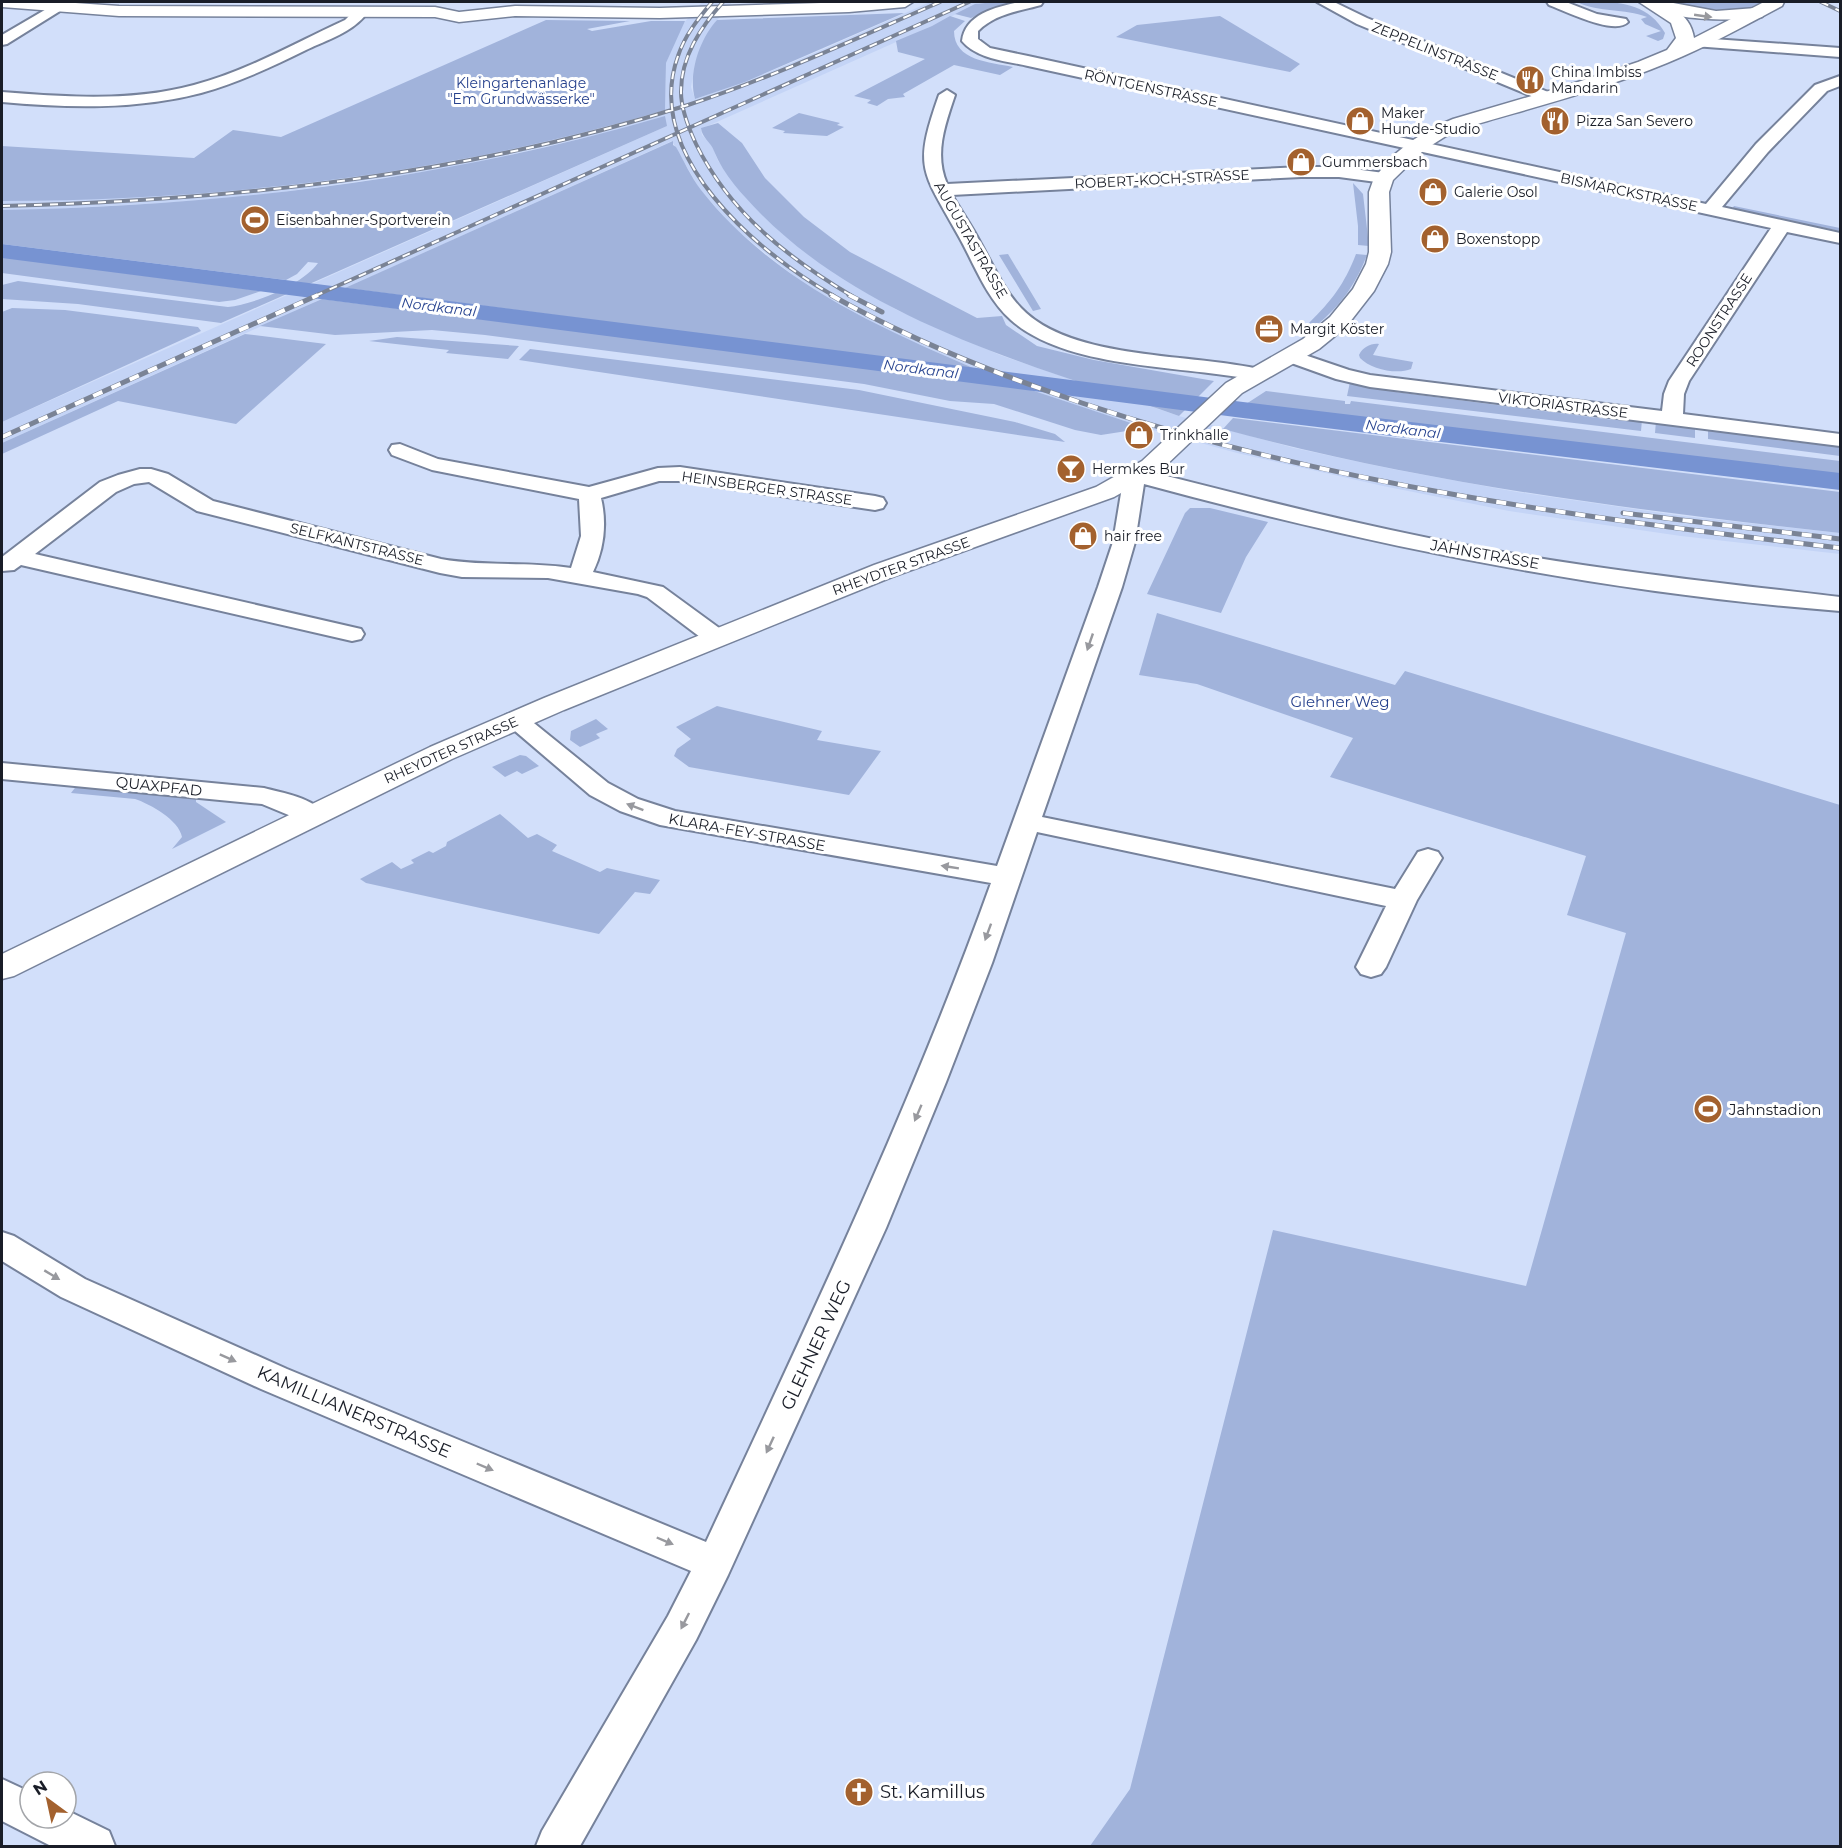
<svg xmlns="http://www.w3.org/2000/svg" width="1842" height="1848" viewBox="0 0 1842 1848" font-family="Montserrat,sans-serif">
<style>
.built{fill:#c4d4f6}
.green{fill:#a1b3db}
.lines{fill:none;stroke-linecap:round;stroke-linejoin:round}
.canal{fill:#7793d2;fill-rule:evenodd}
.minor-casing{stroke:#76829b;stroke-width:4}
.tertiary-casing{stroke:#76829b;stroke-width:3}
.secondary-casing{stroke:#76829b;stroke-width:3}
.minor{fill:#fff;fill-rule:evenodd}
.tertiary{fill:#fff;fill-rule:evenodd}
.secondary{fill:#fff;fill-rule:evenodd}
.rail-far1-casing{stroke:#7a8395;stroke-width:4}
.rail-casing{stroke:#7a8395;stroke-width:5}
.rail-far1{stroke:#fff;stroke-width:2;stroke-dasharray:8;stroke-linecap:butt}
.rail{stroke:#fff;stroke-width:4;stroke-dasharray:10;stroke-linecap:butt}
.oneway{fill:#98999e}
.labels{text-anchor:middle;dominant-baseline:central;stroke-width:6;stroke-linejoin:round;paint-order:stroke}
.far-street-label{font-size:14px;fill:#191d27;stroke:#fff}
.far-poi-label{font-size:14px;fill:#191d27;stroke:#fff;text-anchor:start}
.far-park-label{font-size:14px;fill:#26418d;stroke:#fff}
.far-water-label{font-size:14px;font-style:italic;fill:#294591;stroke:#fff}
.street-label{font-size:15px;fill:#191d27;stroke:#fff}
.park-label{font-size:15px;fill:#26418d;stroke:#fff}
.poi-label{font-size:15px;fill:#191d27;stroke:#fff;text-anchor:start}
.near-street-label{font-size:18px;fill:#191d27;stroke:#fff}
.near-poi-label{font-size:18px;fill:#191d27;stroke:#fff;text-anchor:start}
</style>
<rect width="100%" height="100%" fill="#d2dffa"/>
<path class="built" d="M 702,2 L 732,2 L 714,24 L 695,63 L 691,87 L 695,99 L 745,82 L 824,49 L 930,2 L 981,2 L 932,26 L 701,129 L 702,135 L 712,145 L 718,161 L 810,256 L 862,290 L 897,310 L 1000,355 L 1179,416 L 1294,448 L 1392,469 L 1517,492 L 1683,516 L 1840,533 L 1840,554 L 1681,536 L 1509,511 L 1383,486 L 1237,453 L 1146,428 L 1050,397 L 978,370 L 890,332 L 804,284 L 733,227 L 699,188 L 672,141 L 2,443 L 2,422 L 667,126 L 614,131 L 451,168 L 254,196 L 163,203 L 31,210 L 2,210 L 2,201 L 174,195 L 269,187 L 456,160 L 607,127 L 665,109 L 666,63 L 683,24 Z"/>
<path class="green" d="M 995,2 L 1016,2 L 986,11 L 971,18 L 955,14 L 975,4 Z
M 1577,2 C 1612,1 1647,0 1665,33 L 1663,39 L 1658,41 L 1646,36 L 1661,31 L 1645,24 L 1641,19 L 1647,17 C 1624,8 1600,13 1577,2 Z
M 1667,2 L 1762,2 C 1732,18 1699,13 1667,2 Z
M 904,13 L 745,82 L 695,99 C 688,74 699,40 717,20 Z
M 950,16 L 965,21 L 954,31 C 954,61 990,62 1013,67 L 1000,75 L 954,65 L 903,94 L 905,97 L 888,99 L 877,106 L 867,103 L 871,100 L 854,96 L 925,59 L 898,52 L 896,41 L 932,26 Z
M 1220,16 L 1300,64 L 1290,72 L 1116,37 L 1137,25 Z
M 546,20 L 630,21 L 587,29 L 592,31 L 651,21 L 685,21 L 666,63 L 665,110 C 451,174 225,200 2,201 L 2,146 L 194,158 L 233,130 L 281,137 Z
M 799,113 L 840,123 L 837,125 L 844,127 L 827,136 L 783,133 L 785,131 L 772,128 Z
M 665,116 L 667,126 L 221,323 L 78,304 L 2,299 L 2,285 L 18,281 L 228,307 C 255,304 302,285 318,263 L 308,262 L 297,274 L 286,280 L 2,244 L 2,210 C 226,206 450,179 665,116 Z
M 718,123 L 742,143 L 765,178 L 804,217 L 850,252 L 977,318 L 1002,316 L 1006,325 L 1037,346 L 1094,360 L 1214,381 L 1179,416 C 1036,366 870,324 760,213 C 742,194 724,176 714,151 C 711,142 702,138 701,128 Z
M 673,141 L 673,145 L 676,147 C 684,161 691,177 701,190 C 772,280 875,326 978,370 L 345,288 Z
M 1353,183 L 1363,194 L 1369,246 L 1358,245 L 1358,226 Z
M 1734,206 L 1840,228 L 1840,231 L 1731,210 Z
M 1008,254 L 1041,309 L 1033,311 L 999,255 Z
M 1356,254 L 1367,255 C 1356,284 1341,305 1317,325 L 1309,323 C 1332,300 1344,285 1356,254 Z
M 2,257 L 261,291 L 235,300 L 219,302 L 2,273 Z
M 322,299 L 1022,387 L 1146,428 L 1101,435 L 1075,430 L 994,404 L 950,401 L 864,384 L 485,335 L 432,330 L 335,335 L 260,326 Z
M 12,308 L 65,310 L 198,327 L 201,331 L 2,422 L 2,312 Z
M 245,334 L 326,344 L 236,424 L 118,401 L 2,454 L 2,443 Z
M 397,337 L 519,346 L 508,359 L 446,353 L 449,350 L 369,341 Z
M 1379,344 L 1373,355 L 1413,362 L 1411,369 C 1397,375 1370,369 1360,358 L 1359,355 C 1363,347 1371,343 1379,344 Z
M 530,349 L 859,390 L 1015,422 L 1055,434 L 1065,442 L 519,360 Z
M 1350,382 L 1396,389 L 1396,392 L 1614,420 L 1615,416 L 1642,420 L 1641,431 L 1347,396 Z
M 1266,391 L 1345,401 L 1345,404 L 1350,404 L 1351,401 L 1840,461 L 1840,474 L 1246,404 Z
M 1233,418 L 1840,492 L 1840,533 C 1633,510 1425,484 1223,429 Z
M 1656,421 L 1695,428 L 1695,438 L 1655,433 Z
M 1708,429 L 1775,436 L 1776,440 L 1840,447 L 1840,456 L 1708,439 Z
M 1190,508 L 1210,508 L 1268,522 L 1246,557 L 1221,613 L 1147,594 L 1185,513 Z
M 1157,613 L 1395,685 L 1405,671 L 1840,805 L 1840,1846 L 1090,1846 L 1130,1789 L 1273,1230 L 1526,1286 L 1626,933 L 1567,915 L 1586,856 L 1330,777 L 1353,738 L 1197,684 L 1139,675 Z
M 717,706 L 822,731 L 817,740 L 881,751 L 849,795 L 689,767 L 674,756 L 677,749 L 691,739 L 676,727 Z
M 596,719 L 608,729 L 596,734 L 600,738 L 580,747 L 570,740 L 571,731 Z
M 520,755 L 526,756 L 539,766 L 522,774 L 517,771 L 505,777 L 492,767 Z
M 78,784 L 199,794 L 196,798 L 196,802 L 226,822 L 172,849 L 182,837 C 179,820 150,804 135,799 L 71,793 Z
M 500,814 L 528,838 L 537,834 L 557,845 L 552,851 L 600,872 L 607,868 L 660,880 L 650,894 L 635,892 L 599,934 L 366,883 L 360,879 L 392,862 L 401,869 L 414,863 L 411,860 L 429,851 L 433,853 L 446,846 L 447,842 Z"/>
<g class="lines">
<path class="canal" d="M 2,244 L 1243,402 L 1840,473 L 1840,490 L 1243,418 L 2,258 Z"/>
<g class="minor-casing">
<path id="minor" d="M 1019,2 L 1043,2 L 1041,5 C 1019,11 995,14 978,31 L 978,39 L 990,48 L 1028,56 L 1706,204 L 1756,144 L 1815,85 L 1840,76 L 1840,86 L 1827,91 L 1768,152 L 1722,207 L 1840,233 L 1840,243 L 1787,232 L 1689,381 L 1684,394 L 1683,414 L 1840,434 L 1840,446 L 1370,387 L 1336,379 L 1283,360 L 1280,356 L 1283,352 L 1290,350 L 1349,370 L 1370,375 L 1662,411 L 1664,394 L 1669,381 L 1771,228 L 1028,66 C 1006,61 977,59 962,41 C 965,14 996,7 1019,2 Z
M 1317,2 L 1334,2 L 1367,18 L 1553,94 L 1555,97 L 1547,102 L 1541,100 L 1357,24 Z
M 1547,2 L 1566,2 L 1597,14 L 1626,19 L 1628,22 C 1615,36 1565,11 1549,5 Z
M 55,4 L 60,5 L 62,8 L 60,11 L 7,44 L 2,45 L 2,35 Z
M 360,9 L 367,13 C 353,32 327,40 306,50 C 272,67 237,83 201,93 C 136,110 68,108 2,102 L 2,92 C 65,97 131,102 194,85 C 247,71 295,43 345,20 L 355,10 Z
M 1699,38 L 1840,48 L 1840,57 L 1694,46 L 1691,43 Z
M 947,90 L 955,95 C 945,125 934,154 947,184 L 1301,167 L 1339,167 L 1384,173 L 1390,174 L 1393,178 L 1390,182 L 1384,183 L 1339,177 L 1301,177 L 952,195 C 961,211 972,226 980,242 C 993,265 1003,289 1021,308 C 1071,361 1194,353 1263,370 L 1266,374 L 1263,378 L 1256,380 C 1183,365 1068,370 1011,320 C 986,298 974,263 958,235 C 922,170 913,169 939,95 Z
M 400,444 L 438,459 L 589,487 L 658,468 L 680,467 L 875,496 L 883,498 L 886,503 L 883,508 L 875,510 L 680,481 L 659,481 L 601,498 C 607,523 604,549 593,572 L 663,587 L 726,633 L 729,638 L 726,643 L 717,645 L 708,643 L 647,597 L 638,594 L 548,578 L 462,577 L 440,573 L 197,511 L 149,482 L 134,484 L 116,492 L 35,554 L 361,629 L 364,634 L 361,639 L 352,641 L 21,565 L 14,570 L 2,571 L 2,557 L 100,482 L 118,475 L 140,469 L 151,469 L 168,474 L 213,501 L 441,559 C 484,567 528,561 571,568 L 581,536 L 579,499 L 432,470 L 392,455 L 389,450 L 392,445 Z
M 1135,468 C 1250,497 1364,527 1480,548 C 1600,570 1719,583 1840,597 L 1840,611 C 1605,593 1372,546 1144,484 L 1135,542 L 1122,587 L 1042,817 L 1395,889 L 1418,852 L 1428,849 L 1438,852 L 1442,858 L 1417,900 L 1386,967 L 1381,974 L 1371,977 L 1361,974 L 1356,967 L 1386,906 L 1037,832 L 992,963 L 946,1082 L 886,1228 L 728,1575 L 696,1640 L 580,1846 L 536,1846 L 542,1831 L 668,1616 L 691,1571 L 261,1389 L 61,1297 L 2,1261 L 2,1232 L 14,1236 L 85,1279 L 287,1369 L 706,1542 C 807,1325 910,1109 991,883 L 660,825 L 620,811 L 590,795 L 502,720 L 506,715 L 515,712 L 524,715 L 608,783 L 638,799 L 675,811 L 997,866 L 1098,587 L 1113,542 L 1124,475 L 1127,470 Z
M 2,763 L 264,788 C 283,793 314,798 325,815 L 321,821 L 312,823 L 303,821 L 262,804 L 2,779 Z
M 2,1779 L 30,1792 L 30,1818 L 66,1818 L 66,1810 L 109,1831 L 115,1846 L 51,1846 L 2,1821 Z"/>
</g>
<g class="tertiary-casing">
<path id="tertiary" d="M 2,2 L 61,2 L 119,6 L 435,7 L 459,12 L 515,6 L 660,8 L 854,2 L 913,2 L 905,7 L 849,12 L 660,18 L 515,16 L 459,22 L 435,17 L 119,16 L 2,7 Z
M 1644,2 L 1668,2 L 1716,11 L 1756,8 L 1762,9 L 1765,13 L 1762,17 C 1739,22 1658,21 1644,2 Z"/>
</g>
<g class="secondary-casing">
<path id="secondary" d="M 1639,2 C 1663,0 1690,11 1694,38 L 1764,2 L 1784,2 L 1782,6 C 1744,26 1707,47 1667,63 C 1602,90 1534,107 1467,127 L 1446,136 L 1424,150 L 1393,180 L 1389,192 L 1391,252 L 1388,264 L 1374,291 L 1346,327 L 1319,349 L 1242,393 L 1160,471 L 1114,497 L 892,577 L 564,710 L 452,759 L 14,976 L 2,979 L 2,954 L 430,747 L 544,698 L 874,565 L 1096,487 L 1142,461 L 1226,383 L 1303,339 L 1330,317 L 1353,289 L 1366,264 L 1369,252 L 1369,192 L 1374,178 L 1394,155 L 1410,142 L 1432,128 L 1453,119 L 1569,85 L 1638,62 L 1667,50 L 1676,38 L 1671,23 Z"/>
</g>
<use href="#minor" class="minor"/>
<use href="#tertiary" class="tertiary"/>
<use href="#secondary" class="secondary"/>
<g class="rail-far1-casing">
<path id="rail-far1" d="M 712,2 C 698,19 685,35 678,56 C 642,156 758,253 834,296
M 723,2 C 701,27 681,56 681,92 C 681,109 689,129 696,144 C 730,213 788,258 852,296
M 1821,2 L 1840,11
M 2,206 C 235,200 465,176 688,105 C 774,77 857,38 940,2
M 315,296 L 969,2"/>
</g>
<g class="rail-casing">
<path id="rail" d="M 831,295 C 910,340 996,374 1082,403 C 1327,485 1584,518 1840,548
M 849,295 L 882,312
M 2,437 L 318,295
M 1623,513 L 1840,539"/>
</g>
<use href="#rail-far1" class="rail-far1"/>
<use href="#rail" class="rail"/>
</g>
<defs><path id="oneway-solid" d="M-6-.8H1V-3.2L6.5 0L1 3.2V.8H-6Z" transform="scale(1.5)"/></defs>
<g class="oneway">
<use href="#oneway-solid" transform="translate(1703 16) rotate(8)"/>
<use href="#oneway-solid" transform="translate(1090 642) rotate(109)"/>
<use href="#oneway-solid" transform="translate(635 807) rotate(-159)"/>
<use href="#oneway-solid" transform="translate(950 867) rotate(-171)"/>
<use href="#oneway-solid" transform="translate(988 932) rotate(110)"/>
<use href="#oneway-solid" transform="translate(918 1113) rotate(113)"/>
<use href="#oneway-solid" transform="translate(52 1275) rotate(31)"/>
<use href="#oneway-solid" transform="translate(228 1358) rotate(24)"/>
<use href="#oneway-solid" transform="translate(770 1445) rotate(115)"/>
<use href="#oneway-solid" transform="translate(485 1467) rotate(23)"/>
<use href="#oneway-solid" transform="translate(665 1541) rotate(23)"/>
<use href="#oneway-solid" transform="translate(685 1621) rotate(117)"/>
</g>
<defs>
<g id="restaurant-disc" transform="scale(1.5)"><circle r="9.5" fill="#a3612e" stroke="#fff"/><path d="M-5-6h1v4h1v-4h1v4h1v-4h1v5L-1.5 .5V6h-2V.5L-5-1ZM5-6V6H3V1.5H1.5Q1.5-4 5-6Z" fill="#fff"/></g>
<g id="shop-disc" transform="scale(1.5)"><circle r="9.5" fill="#a3612e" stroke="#fff"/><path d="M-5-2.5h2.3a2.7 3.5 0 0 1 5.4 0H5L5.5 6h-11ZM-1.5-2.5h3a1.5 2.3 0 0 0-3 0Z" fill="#fff"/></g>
<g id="stadium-disc" transform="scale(1.5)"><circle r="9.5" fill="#a3612e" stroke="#fff"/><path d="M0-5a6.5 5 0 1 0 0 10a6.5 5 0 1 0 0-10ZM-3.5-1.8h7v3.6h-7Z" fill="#fff"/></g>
<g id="office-disc" transform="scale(1.5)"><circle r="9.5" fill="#a3612e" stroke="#fff"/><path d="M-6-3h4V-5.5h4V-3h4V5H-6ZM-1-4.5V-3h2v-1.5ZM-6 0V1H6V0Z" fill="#fff"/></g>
<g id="bar-disc" transform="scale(1.5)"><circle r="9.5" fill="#a3612e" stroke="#fff"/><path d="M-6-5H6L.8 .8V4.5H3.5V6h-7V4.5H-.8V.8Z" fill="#fff"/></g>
<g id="church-disc" transform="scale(1.5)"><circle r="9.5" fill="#a3612e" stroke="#fff"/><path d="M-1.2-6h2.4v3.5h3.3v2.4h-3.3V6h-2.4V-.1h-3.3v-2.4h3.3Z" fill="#fff"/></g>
</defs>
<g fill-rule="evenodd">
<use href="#restaurant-disc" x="1530" y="80"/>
<use href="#shop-disc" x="1360" y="121"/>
<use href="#restaurant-disc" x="1555" y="121"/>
<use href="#shop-disc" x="1301" y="162"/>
<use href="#shop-disc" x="1433" y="192"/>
<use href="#stadium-disc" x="255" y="220"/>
<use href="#shop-disc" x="1435" y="239"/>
<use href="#office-disc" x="1269" y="329"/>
<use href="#shop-disc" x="1139" y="435"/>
<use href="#bar-disc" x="1071" y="469"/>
<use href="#shop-disc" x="1083" y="536"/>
<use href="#stadium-disc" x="1708" y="1109"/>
<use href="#church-disc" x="859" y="1792"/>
</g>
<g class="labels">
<g class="far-street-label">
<text transform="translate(1435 51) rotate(22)">ZEPPELINSTRASSE</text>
<text transform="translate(1151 88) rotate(12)">RÖNTGENSTRASSE</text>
<text transform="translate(1162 179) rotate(-3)">ROBERT-KOCH-STRASSE</text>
<text transform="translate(1629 192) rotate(12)">BISMARCKSTRASSE</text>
<text transform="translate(971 240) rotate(60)">AUGUSTASTRASSE</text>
<text transform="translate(1719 320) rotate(-57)">ROONSTRASSE</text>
<text transform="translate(1563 405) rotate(7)">VIKTORIASTRASSE</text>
<text transform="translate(767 488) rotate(8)">HEINSBERGER STRASSE</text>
<text transform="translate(357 544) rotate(14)">SELFKANTSTRASSE</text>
<text transform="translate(901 566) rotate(-20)">RHEYDTER STRASSE</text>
<text transform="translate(451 750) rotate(-24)">RHEYDTER STRASSE</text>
</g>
<g class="far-poi-label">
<text x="1551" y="72">China Imbiss<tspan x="1551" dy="16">Mandarin</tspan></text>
<text x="1381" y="113">Maker<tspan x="1381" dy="16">Hunde-Studio</tspan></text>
<text x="1576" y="121">Pizza San Severo</text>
<text x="1322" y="162">Gummersbach</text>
<text x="1454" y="192">Galerie Osol</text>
<text x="276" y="220">Eisenbahner-Sportverein</text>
<text x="1456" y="239">Boxenstopp</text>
<text x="1290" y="329">Margit Köster</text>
<text x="1160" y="435">Trinkhalle</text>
<text x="1092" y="469">Hermkes Bur</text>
<text x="1104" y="536">hair free</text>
</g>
<g class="far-park-label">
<text x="521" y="83">Kleingartenanlage<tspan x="521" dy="16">"Em Grundwässerke"</tspan></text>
</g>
<g class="far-water-label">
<text transform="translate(439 307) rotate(7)">Nordkanal</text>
<text transform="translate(921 369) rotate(7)">Nordkanal</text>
<text transform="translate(1403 429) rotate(7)">Nordkanal</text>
</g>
<g class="street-label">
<text transform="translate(1485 554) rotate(10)">JAHNSTRASSE</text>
<text transform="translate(159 786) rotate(6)">QUAXPFAD</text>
<text transform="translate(747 832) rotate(10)">KLARA-FEY-STRASSE</text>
</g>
<g class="park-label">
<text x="1340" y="701">Glehner Weg</text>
</g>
<g class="poi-label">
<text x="1729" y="1109">Jahnstadion</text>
</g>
<g class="near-street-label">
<text transform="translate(816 1345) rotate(-65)">GLEHNER WEG</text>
<text transform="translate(354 1412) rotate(23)">KAMILLIANERSTRASSE</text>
</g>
<g class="near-poi-label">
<text x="880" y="1792">St. Kamillus</text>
</g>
</g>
<rect width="1842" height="1848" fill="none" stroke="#191d27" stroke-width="6"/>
<g transform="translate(48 1800) rotate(327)"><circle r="28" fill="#ffffff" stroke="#a3a5a9" stroke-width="1.5"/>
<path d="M0-4.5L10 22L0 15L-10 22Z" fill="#a3612e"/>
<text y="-9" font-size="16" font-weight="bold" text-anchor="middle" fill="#191d27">N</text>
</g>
</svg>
